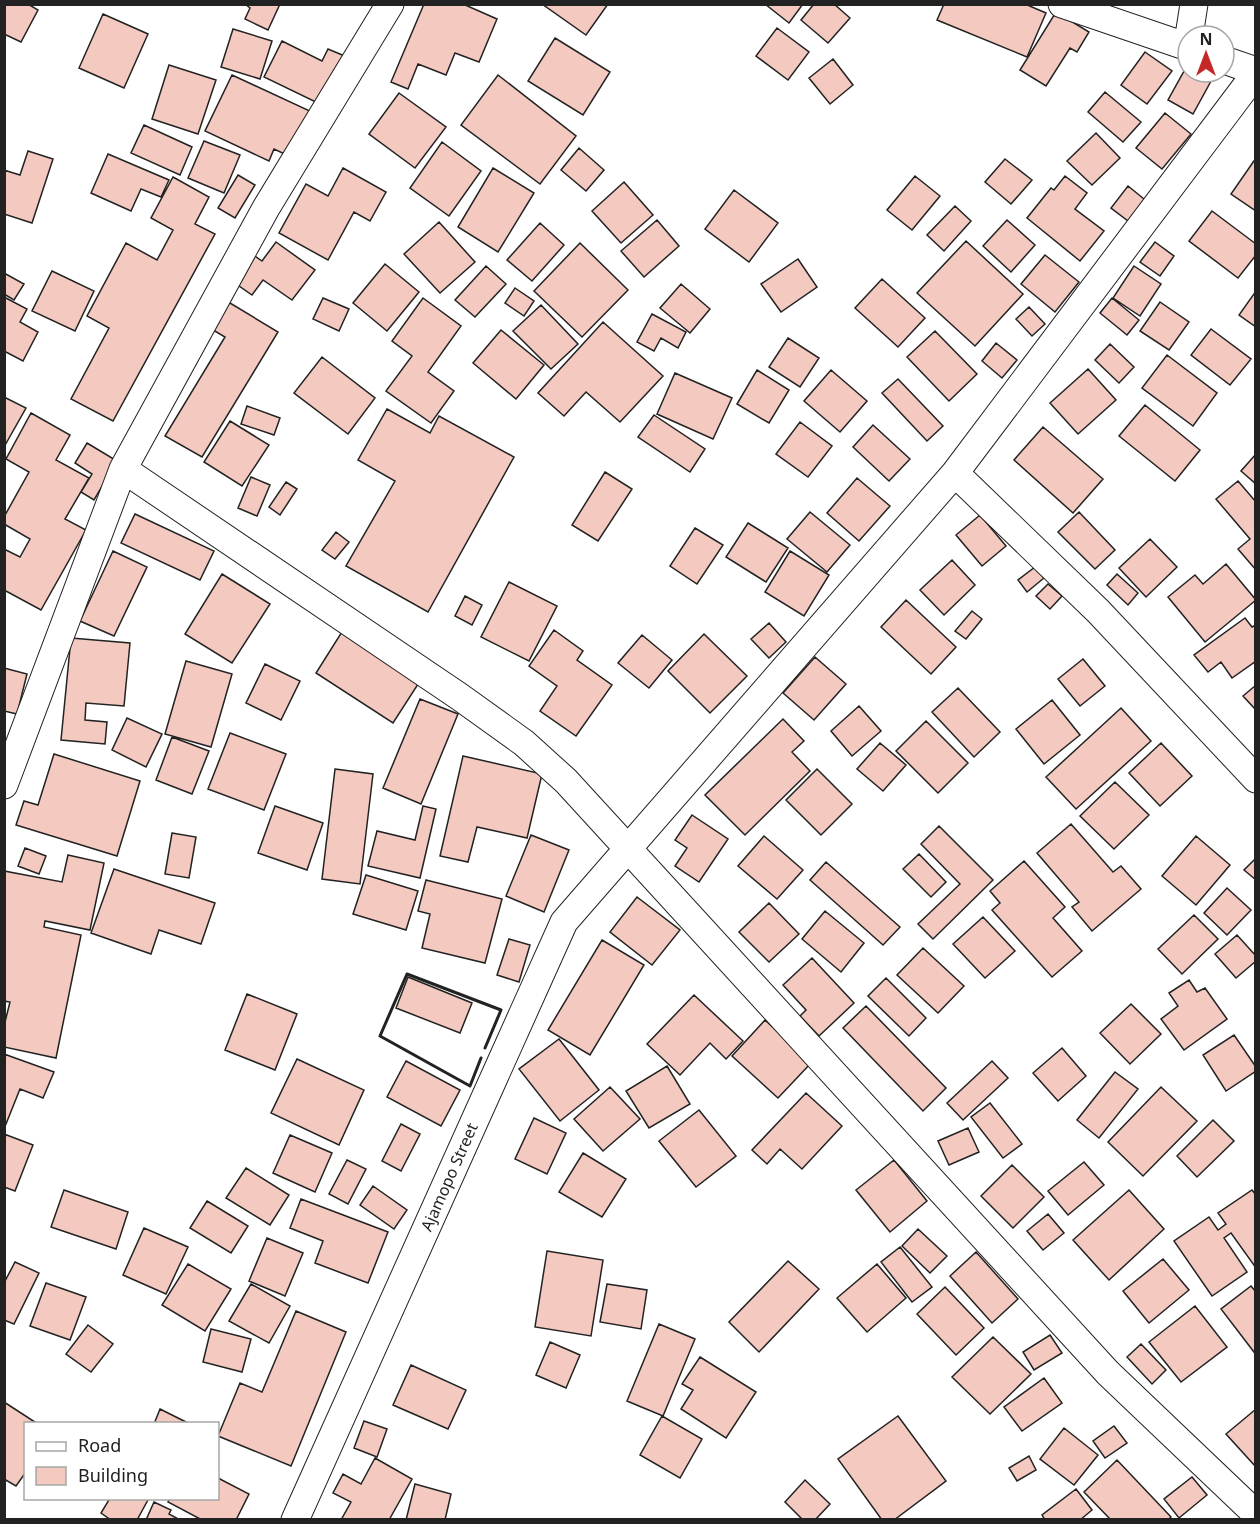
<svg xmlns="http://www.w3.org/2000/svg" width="1260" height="1524" viewBox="0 0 1260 1524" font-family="'Noto Sans',sans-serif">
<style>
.building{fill:#f3c9c0;stroke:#222;stroke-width:1.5}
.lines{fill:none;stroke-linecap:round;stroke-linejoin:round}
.street-casing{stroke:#222;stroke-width:29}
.street{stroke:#fff;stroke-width:27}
.wall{stroke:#222;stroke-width:3}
.labels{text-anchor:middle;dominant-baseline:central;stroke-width:4.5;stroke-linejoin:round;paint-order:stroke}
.street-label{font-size:16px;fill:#222;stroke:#fff}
</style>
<rect width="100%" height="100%" fill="#fff"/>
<path class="building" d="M 4,4 L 28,4 L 38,10 L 21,42 L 4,34 Z
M 280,4 L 268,30 L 245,19 L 250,8 L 245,4 Z
M 424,4 L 463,4 L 497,19 L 479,62 L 455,53 L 446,75 L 418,64 L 408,89 L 391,82 Z
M 542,4 L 608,4 L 586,35 Z
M 765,4 L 803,4 L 789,23 Z
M 814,4 L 834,4 L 850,18 L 828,43 L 801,20 Z
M 944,4 L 1025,4 L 1046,13 L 1027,57 L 937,20 Z
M 1056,12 L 1089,32 L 1077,52 L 1070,48 L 1046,86 L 1020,70 Z
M 103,14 L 148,34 L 124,88 L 79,68 Z
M 777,28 L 809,52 L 788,80 L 756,56 Z
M 233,29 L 272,41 L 260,79 L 221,67 Z
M 555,38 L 610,72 L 583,115 L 528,81 Z
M 282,41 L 322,61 L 328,49 L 347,57 L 324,106 L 264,77 Z
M 1145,52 L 1172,71 L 1147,104 L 1121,85 Z
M 833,59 L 853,85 L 830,104 L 809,78 Z
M 1188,64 L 1188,72 L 1216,72 L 1193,114 L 1168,100 Z
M 169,65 L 216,80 L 198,134 L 152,119 Z
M 232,75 L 312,112 L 291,157 L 274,149 L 269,161 L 205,131 Z
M 498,75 L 576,136 L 540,184 L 461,125 Z
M 1105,92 L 1141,122 L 1123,142 L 1088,112 Z
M 399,93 L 446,127 L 415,168 L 369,134 Z
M 1165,113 L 1191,134 L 1162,169 L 1136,148 Z
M 144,125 L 192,147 L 180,175 L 131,153 Z
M 1096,133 L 1120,158 L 1092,185 L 1067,161 Z
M 204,141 L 240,155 L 224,193 L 188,178 Z
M 442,142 L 481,171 L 449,216 L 410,188 Z
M 579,148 L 604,170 L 586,191 L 561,170 Z
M 28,151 L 53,159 L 32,223 L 4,214 L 4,170 L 20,175 Z
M 108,154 L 169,180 L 161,197 L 141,189 L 131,211 L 91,193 Z
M 1256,158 L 1256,211 L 1231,194 Z
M 1005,159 L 1032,180 L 1011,204 L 985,182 Z
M 343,168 L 386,192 L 370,221 L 354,212 L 328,260 L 279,233 L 306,184 L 328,196 Z
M 493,168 L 534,193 L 498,252 L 458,227 Z
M 238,175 L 255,185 L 235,218 L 218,208 Z
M 915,176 L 940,196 L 912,230 L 887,210 Z
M 1065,176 L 1087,193 L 1075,209 L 1104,231 L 1080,261 L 1027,218 L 1051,188 L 1054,190 Z
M 173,177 L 209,197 L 195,224 L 215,234 L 113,421 L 71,399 L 109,328 L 87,316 L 126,243 L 157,260 L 173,230 L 151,218 Z
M 624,182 L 653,215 L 621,243 L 592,211 Z
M 1128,186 L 1149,203 L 1132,224 L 1111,208 Z
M 734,190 L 778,223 L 749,262 L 705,229 Z
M 955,206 L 971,221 L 944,251 L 927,235 Z
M 1212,211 L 1256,244 L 1256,255 L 1238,278 L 1189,241 Z
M 657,220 L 679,246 L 644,277 L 621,251 Z
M 1007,220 L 1035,245 L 1011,272 L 983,246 Z
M 439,222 L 475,262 L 440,293 L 404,254 Z
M 540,223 L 564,245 L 532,281 L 507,260 Z
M 966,241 L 1023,294 L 975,346 L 917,293 Z
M 276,242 L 315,270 L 292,300 L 263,280 L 252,295 L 232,281 L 252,254 L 262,261 Z
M 1155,242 L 1174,256 L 1160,276 L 1140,262 Z
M 580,243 L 628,290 L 582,337 L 534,291 Z
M 1045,255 L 1079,282 L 1055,312 L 1021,284 Z
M 798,259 L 817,287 L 781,312 L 761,284 Z
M 385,264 L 419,292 L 387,331 L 353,303 Z
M 486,266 L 506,284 L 475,317 L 455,300 Z
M 1134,266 L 1161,284 L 1140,316 L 1113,298 Z
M 52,271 L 94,291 L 75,331 L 32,311 Z
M 4,273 L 24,284 L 14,300 L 4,294 Z
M 882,279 L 925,318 L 898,347 L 855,308 Z
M 681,284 L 710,309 L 690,333 L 660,308 Z
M 515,288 L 534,301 L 524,316 L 505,303 Z
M 1256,291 L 1256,327 L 1239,315 Z
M 4,297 L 27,309 L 20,322 L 38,332 L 23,361 L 4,351 Z
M 323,298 L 349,309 L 339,331 L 313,319 Z
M 423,298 L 461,326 L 428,372 L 454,391 L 431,423 L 386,391 L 412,356 L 392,341 Z
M 1112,298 L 1139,320 L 1127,335 L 1100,313 Z
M 225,300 L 278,332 L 202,457 L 165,436 L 225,337 L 208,327 Z
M 1160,302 L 1189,322 L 1169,350 L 1140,331 Z
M 541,305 L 578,344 L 551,369 L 513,331 Z
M 1029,307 L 1045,324 L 1032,336 L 1016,319 Z
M 652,314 L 686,332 L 678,348 L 661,338 L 654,351 L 637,342 Z
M 603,322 L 663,376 L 620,422 L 586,392 L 564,416 L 538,393 Z
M 1211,329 L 1251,359 L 1230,385 L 1191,355 Z
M 501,330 L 544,365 L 516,399 L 473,363 Z
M 935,331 L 977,374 L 949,401 L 907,357 Z
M 788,338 L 819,358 L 800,387 L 769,367 Z
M 996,343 L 1017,360 L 1002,378 L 982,361 Z
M 1110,344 L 1134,367 L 1119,383 L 1095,360 Z
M 1167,355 L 1217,393 L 1193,426 L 1142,388 Z
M 322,357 L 375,398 L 348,434 L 294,393 Z
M 1088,369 L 1116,400 L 1078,434 L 1050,403 Z
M 757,370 L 789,390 L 769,423 L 737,404 Z
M 831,370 L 867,401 L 840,432 L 804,401 Z
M 675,373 L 732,398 L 713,439 L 657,414 Z
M 898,379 L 943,426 L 927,441 L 882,393 Z
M 4,397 L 26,408 L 4,447 Z
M 1145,405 L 1200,450 L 1175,481 L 1119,436 Z
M 247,406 L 280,418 L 274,435 L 241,424 Z
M 387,409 L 430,433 L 439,416 L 514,457 L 428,612 L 346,566 L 395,481 L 358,460 Z
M 31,413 L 70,435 L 56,460 L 89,478 L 65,519 L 86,530 L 41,610 L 4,590 L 4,549 L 20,557 L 30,539 L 4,524 L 4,517 L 29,472 L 6,459 Z
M 654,415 L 705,449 L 690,472 L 638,437 Z
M 230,421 L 269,445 L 242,486 L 204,462 Z
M 800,422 L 832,446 L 808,477 L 776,454 Z
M 873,425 L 910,459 L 889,481 L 853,447 Z
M 1043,427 L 1103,479 L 1073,513 L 1014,460 Z
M 87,443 L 117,461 L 94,500 L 81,492 L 92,474 L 75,463 Z
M 1256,454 L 1256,484 L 1241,471 Z
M 605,472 L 632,489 L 598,541 L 572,525 Z
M 251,477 L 270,485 L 257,516 L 238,508 Z
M 857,478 L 890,506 L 859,541 L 827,513 Z
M 1238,481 L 1256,502 L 1256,570 L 1238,549 L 1250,539 L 1216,499 Z
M 286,482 L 297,489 L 280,515 L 269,507 Z
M 810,512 L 850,545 L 827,572 L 787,539 Z
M 1079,512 L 1115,550 L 1095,569 L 1058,532 Z
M 135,514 L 214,551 L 200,580 L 121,543 Z
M 980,515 L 1006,546 L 982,566 L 956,535 Z
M 748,523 L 788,548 L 766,582 L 726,557 Z
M 695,528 L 723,545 L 697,584 L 670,566 Z
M 336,532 L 349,542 L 335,559 L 322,550 Z
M 1150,539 L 1177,567 L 1146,597 L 1119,568 Z
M 113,551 L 147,567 L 114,636 L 80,621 Z
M 790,551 L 829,575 L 804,616 L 765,592 Z
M 952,560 L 975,585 L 944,615 L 920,590 Z
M 1226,564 L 1256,600 L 1205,642 L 1168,597 L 1195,575 L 1203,584 Z
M 1035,567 L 1044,578 L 1027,592 L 1018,580 Z
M 222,574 L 270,604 L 232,663 L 185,634 Z
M 1117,574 L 1138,593 L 1128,605 L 1107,585 Z
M 509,582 L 557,606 L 529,661 L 481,637 Z
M 1048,584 L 1062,596 L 1050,609 L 1036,596 Z
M 465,596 L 482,605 L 472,625 L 455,616 Z
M 906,600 L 956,647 L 931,674 L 881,627 Z
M 972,611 L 982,619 L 966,639 L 955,631 Z
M 1245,618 L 1252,627 L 1256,625 L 1256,661 L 1232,678 L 1221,662 L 1208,672 L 1194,655 Z
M 769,623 L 786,642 L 769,658 L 751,639 Z
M 345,627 L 422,678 L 393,723 L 316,673 Z
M 554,630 L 583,651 L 577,660 L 612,685 L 576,736 L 540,711 L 557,686 L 529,666 Z
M 704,634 L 747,676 L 710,713 L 668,671 Z
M 642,635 L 672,660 L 649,688 L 618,663 Z
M 71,638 L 130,643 L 124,706 L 86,703 L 85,720 L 107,722 L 105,744 L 61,740 Z
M 815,657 L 846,684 L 814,720 L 783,693 Z
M 1083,659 L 1105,686 L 1080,706 L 1058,679 Z
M 186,661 L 232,674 L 211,747 L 165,734 Z
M 265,664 L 300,681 L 281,720 L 246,703 Z
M 4,668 L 27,674 L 17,714 L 4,711 Z
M 1256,685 L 1256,710 L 1243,696 Z
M 958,688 L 1000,732 L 974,757 L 932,712 Z
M 420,699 L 458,714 L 421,804 L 383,788 Z
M 1052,700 L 1080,735 L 1044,764 L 1016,729 Z
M 859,706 L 881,731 L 852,756 L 831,731 Z
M 1121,708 L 1151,741 L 1076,809 L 1046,777 Z
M 127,718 L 162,734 L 146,767 L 112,750 Z
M 783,719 L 804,741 L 792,752 L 810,771 L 745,835 L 705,795 Z
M 926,721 L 968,763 L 938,793 L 896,751 Z
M 230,733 L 286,754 L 264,810 L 208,789 Z
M 172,737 L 209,751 L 192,794 L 156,780 Z
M 880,743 L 906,765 L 883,791 L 857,769 Z
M 1161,743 L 1192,776 L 1160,806 L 1129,773 Z
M 54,754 L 140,781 L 117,856 L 16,825 L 24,801 L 38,805 Z
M 463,756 L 542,774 L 527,838 L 477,827 L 468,862 L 440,856 Z
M 335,769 L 373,774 L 360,884 L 322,879 Z
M 817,769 L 852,804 L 821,835 L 786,800 Z
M 1115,782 L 1149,815 L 1114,849 L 1080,816 Z
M 275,806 L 323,823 L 307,870 L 258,853 Z
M 423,806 L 436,809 L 420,878 L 368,866 L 377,831 L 415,840 Z
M 692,815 L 728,839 L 699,882 L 675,866 L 687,848 L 675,840 Z
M 1071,824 L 1113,872 L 1121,866 L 1141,889 L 1092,931 L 1072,907 L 1079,902 L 1037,853 Z
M 939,826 L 993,880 L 933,939 L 918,924 L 960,884 L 921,844 Z
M 172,833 L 196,837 L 189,878 L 165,874 Z
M 531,835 L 569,850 L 544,912 L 506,896 Z
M 764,836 L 803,870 L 777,899 L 738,866 Z
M 1196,836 L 1230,865 L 1196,905 L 1162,876 Z
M 25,848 L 46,856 L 39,874 L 18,866 Z
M 919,854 L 946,882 L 931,897 L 903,869 Z
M 68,855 L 104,863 L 90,930 L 45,921 L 44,927 L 81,935 L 56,1058 L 4,1047 L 4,1026 L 10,1002 L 4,1001 L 4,871 L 62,882 Z
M 1256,858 L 1256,880 L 1244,870 Z
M 1024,861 L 1065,907 L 1053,918 L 1082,951 L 1052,977 L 992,910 L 1000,903 L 990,891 Z
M 826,862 L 900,927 L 883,945 L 810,880 Z
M 114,869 L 215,903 L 201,944 L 159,930 L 151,954 L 91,933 Z
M 366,875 L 418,891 L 406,930 L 353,914 Z
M 426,880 L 502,899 L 485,963 L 422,948 L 430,914 L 418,911 Z
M 1227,888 L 1251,910 L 1227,935 L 1204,913 Z
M 637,897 L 680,930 L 652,965 L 610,932 Z
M 769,903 L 799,934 L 769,962 L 739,932 Z
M 825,911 L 864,943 L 841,972 L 802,939 Z
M 1194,915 L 1218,939 L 1182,974 L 1158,949 Z
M 983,917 L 1015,951 L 985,978 L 953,944 Z
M 1237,935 L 1256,956 L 1256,961 L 1236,978 L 1215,954 Z
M 509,939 L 530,945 L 519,982 L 497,975 Z
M 602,940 L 644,965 L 590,1055 L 548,1030 Z
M 923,948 L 964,986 L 938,1013 L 897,975 Z
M 812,958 L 854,1003 L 819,1036 L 800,1016 L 806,1010 L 783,985 Z
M 408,977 L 472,1003 L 460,1033 L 396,1008 Z
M 886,978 L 926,1018 L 909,1036 L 868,996 Z
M 1189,980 L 1197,992 L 1205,988 L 1227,1019 L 1184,1050 L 1161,1019 L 1178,1006 L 1169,993 Z
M 247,994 L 297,1014 L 275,1070 L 225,1050 Z
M 694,995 L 743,1041 L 726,1059 L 710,1043 L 680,1075 L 647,1044 Z
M 1131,1004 L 1161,1034 L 1130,1064 L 1100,1033 Z
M 866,1006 L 946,1088 L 923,1111 L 843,1028 Z
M 765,1020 L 811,1063 L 778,1098 L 732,1056 Z
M 1234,1035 L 1256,1067 L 1256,1071 L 1226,1091 L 1203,1055 Z
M 559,1039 L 599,1090 L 560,1121 L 519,1069 Z
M 1062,1048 L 1086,1076 L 1058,1101 L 1033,1073 Z
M 4,1054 L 54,1072 L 43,1098 L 20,1089 L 4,1129 Z
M 297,1059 L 364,1090 L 339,1145 L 271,1113 Z
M 406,1061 L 460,1090 L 441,1126 L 387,1097 Z
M 992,1061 L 1008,1078 L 963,1120 L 947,1103 Z
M 667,1066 L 690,1104 L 649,1128 L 626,1091 Z
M 1115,1072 L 1138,1089 L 1099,1138 L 1077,1120 Z
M 610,1087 L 640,1119 L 603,1151 L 574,1119 Z
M 1161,1087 L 1197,1121 L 1143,1176 L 1108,1142 Z
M 806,1093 L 842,1126 L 802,1169 L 780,1149 L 767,1164 L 752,1150 Z
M 990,1103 L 1022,1144 L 1003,1158 L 971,1117 Z
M 699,1110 L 736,1156 L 696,1187 L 659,1141 Z
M 534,1118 L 566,1133 L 547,1174 L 515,1159 Z
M 1213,1120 L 1234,1141 L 1197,1177 L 1177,1156 Z
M 401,1124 L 420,1134 L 401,1171 L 382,1161 Z
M 968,1128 L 979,1152 L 949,1165 L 938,1141 Z
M 4,1134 L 33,1145 L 15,1191 L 4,1187 Z
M 290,1135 L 332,1153 L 315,1192 L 273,1173 Z
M 583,1153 L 626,1179 L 602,1217 L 559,1192 Z
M 347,1160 L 366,1169 L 348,1204 L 329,1194 Z
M 894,1160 L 927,1201 L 890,1232 L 856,1190 Z
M 1084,1162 L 1104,1185 L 1068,1215 L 1048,1191 Z
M 1012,1165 L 1044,1197 L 1013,1228 L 981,1196 Z
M 246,1168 L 289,1195 L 270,1225 L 226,1198 Z
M 373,1186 L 407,1210 L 394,1229 L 360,1205 Z
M 64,1190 L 128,1212 L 116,1249 L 51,1227 Z
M 1129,1190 L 1164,1229 L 1109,1280 L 1073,1240 Z
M 1252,1190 L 1256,1195 L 1256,1268 L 1231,1233 L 1224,1238 L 1247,1272 L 1212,1296 L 1174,1241 L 1209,1217 L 1218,1230 L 1226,1224 L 1218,1213 Z
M 301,1199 L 388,1232 L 368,1283 L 315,1263 L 323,1241 L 290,1228 Z
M 207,1201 L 248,1226 L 231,1253 L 190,1228 Z
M 1048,1214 L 1064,1233 L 1043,1250 L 1027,1231 Z
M 144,1228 L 188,1247 L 166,1294 L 123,1275 Z
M 918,1229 L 947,1256 L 930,1273 L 902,1246 Z
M 267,1238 L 303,1253 L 285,1296 L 249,1281 Z
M 900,1247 L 932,1287 L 912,1302 L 881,1262 Z
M 547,1251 L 603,1260 L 591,1336 L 535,1327 Z
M 976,1252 L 1018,1299 L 992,1323 L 950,1276 Z
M 1163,1259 L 1189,1290 L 1149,1323 L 1123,1291 Z
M 788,1261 L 819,1289 L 759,1352 L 729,1322 Z
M 15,1262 L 39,1273 L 14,1324 L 4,1320 L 4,1283 Z
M 188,1264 L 231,1289 L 205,1331 L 162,1305 Z
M 877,1264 L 906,1298 L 867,1332 L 837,1298 Z
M 46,1283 L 86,1297 L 70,1340 L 30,1326 Z
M 251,1284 L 290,1306 L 269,1343 L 229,1321 Z
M 607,1284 L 647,1290 L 641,1329 L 600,1322 Z
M 1251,1286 L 1256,1292 L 1256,1350 L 1254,1352 L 1221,1309 Z
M 945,1287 L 984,1328 L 956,1355 L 917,1314 Z
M 1195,1306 L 1227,1347 L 1181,1382 L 1149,1342 Z
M 296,1311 L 346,1332 L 291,1466 L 218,1436 L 240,1383 L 262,1392 Z
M 659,1324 L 695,1339 L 663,1416 L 627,1401 Z
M 88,1325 L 113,1344 L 91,1372 L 66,1354 Z
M 211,1329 L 251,1339 L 242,1372 L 203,1362 Z
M 1050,1335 L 1062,1353 L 1034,1370 L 1023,1352 Z
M 993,1337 L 1031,1374 L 990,1414 L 952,1377 Z
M 550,1342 L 580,1355 L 566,1388 L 536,1375 Z
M 1141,1344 L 1166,1370 L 1152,1384 L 1127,1357 Z
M 700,1357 L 756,1392 L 726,1438 L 681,1409 L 693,1390 L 682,1384 Z
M 411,1365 L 466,1390 L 448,1429 L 393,1405 Z
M 1044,1378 L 1062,1403 L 1022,1431 L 1004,1407 Z
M 4,1402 L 38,1424 L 26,1424 L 26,1472 L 16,1486 L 4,1479 Z
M 160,1409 L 190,1424 L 154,1424 Z
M 1256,1409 L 1256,1467 L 1226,1434 Z
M 662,1416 L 702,1439 L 680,1478 L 640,1455 Z
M 898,1416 L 946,1481 L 894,1520 L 882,1520 L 838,1459 Z
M 364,1421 L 387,1429 L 377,1457 L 354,1448 Z
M 1114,1426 L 1127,1443 L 1105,1458 L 1093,1441 Z
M 1064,1428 L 1098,1455 L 1074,1485 L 1040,1459 Z
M 1029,1456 L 1036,1470 L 1017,1481 L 1009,1468 Z
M 375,1458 L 412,1479 L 389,1520 L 341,1520 L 351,1502 L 333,1493 L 343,1474 L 361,1484 Z
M 1117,1460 L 1171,1517 L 1168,1520 L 1111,1520 L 1084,1492 Z
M 1192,1477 L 1207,1495 L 1179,1518 L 1164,1499 Z
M 218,1478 L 249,1494 L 236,1520 L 202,1520 L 168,1502 L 170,1498 L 218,1498 Z
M 805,1480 L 830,1504 L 815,1520 L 803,1520 L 785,1502 Z
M 415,1484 L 451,1494 L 445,1520 L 406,1520 Z
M 1076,1489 L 1092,1510 L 1080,1520 L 1045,1520 L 1042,1515 Z
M 110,1498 L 149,1498 L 137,1520 L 111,1520 L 101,1513 Z
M 154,1502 L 171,1510 L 169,1514 L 180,1520 L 146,1520 Z"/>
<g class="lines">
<g class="street-casing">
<path id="street" d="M 1062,4 L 1188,47
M 1189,36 L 1194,4
M 1224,60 L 1256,71
M 123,469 L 460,697 L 524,743 L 566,781 L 1108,1373 L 1256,1514
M 955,473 L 1098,611 L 1256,779
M 4,785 L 123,469 L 266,208 L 390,4
M 295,1520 L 564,922 L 955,473 L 1256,73"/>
</g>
<use href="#street" class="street"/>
<path class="wall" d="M 481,1058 L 470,1086 L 380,1036 L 407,974 L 501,1010 L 485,1048"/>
</g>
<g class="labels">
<g class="street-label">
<text transform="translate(449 1177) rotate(-66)">Ajamopo Street</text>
</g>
</g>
<rect width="1260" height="1524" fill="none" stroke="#222222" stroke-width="12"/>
<rect x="24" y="1422" width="195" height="78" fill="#ffffff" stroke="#a7a7a7" stroke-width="1.5"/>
<rect x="36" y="1442" width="30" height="9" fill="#ffffff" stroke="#a7a7a7" stroke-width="1.5"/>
<text x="78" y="1452" font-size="18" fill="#222222">Road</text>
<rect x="36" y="1467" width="30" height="18" fill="#f3c9c0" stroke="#a7a7a7" stroke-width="1.5"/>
<text x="78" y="1482" font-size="18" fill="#222222">Building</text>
<g transform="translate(1206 54)"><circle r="28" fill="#ffffff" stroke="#a7a7a7" stroke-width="1.5"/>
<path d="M0-4.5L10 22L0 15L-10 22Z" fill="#c62828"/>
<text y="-9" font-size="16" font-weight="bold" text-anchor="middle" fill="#222222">N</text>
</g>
</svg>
